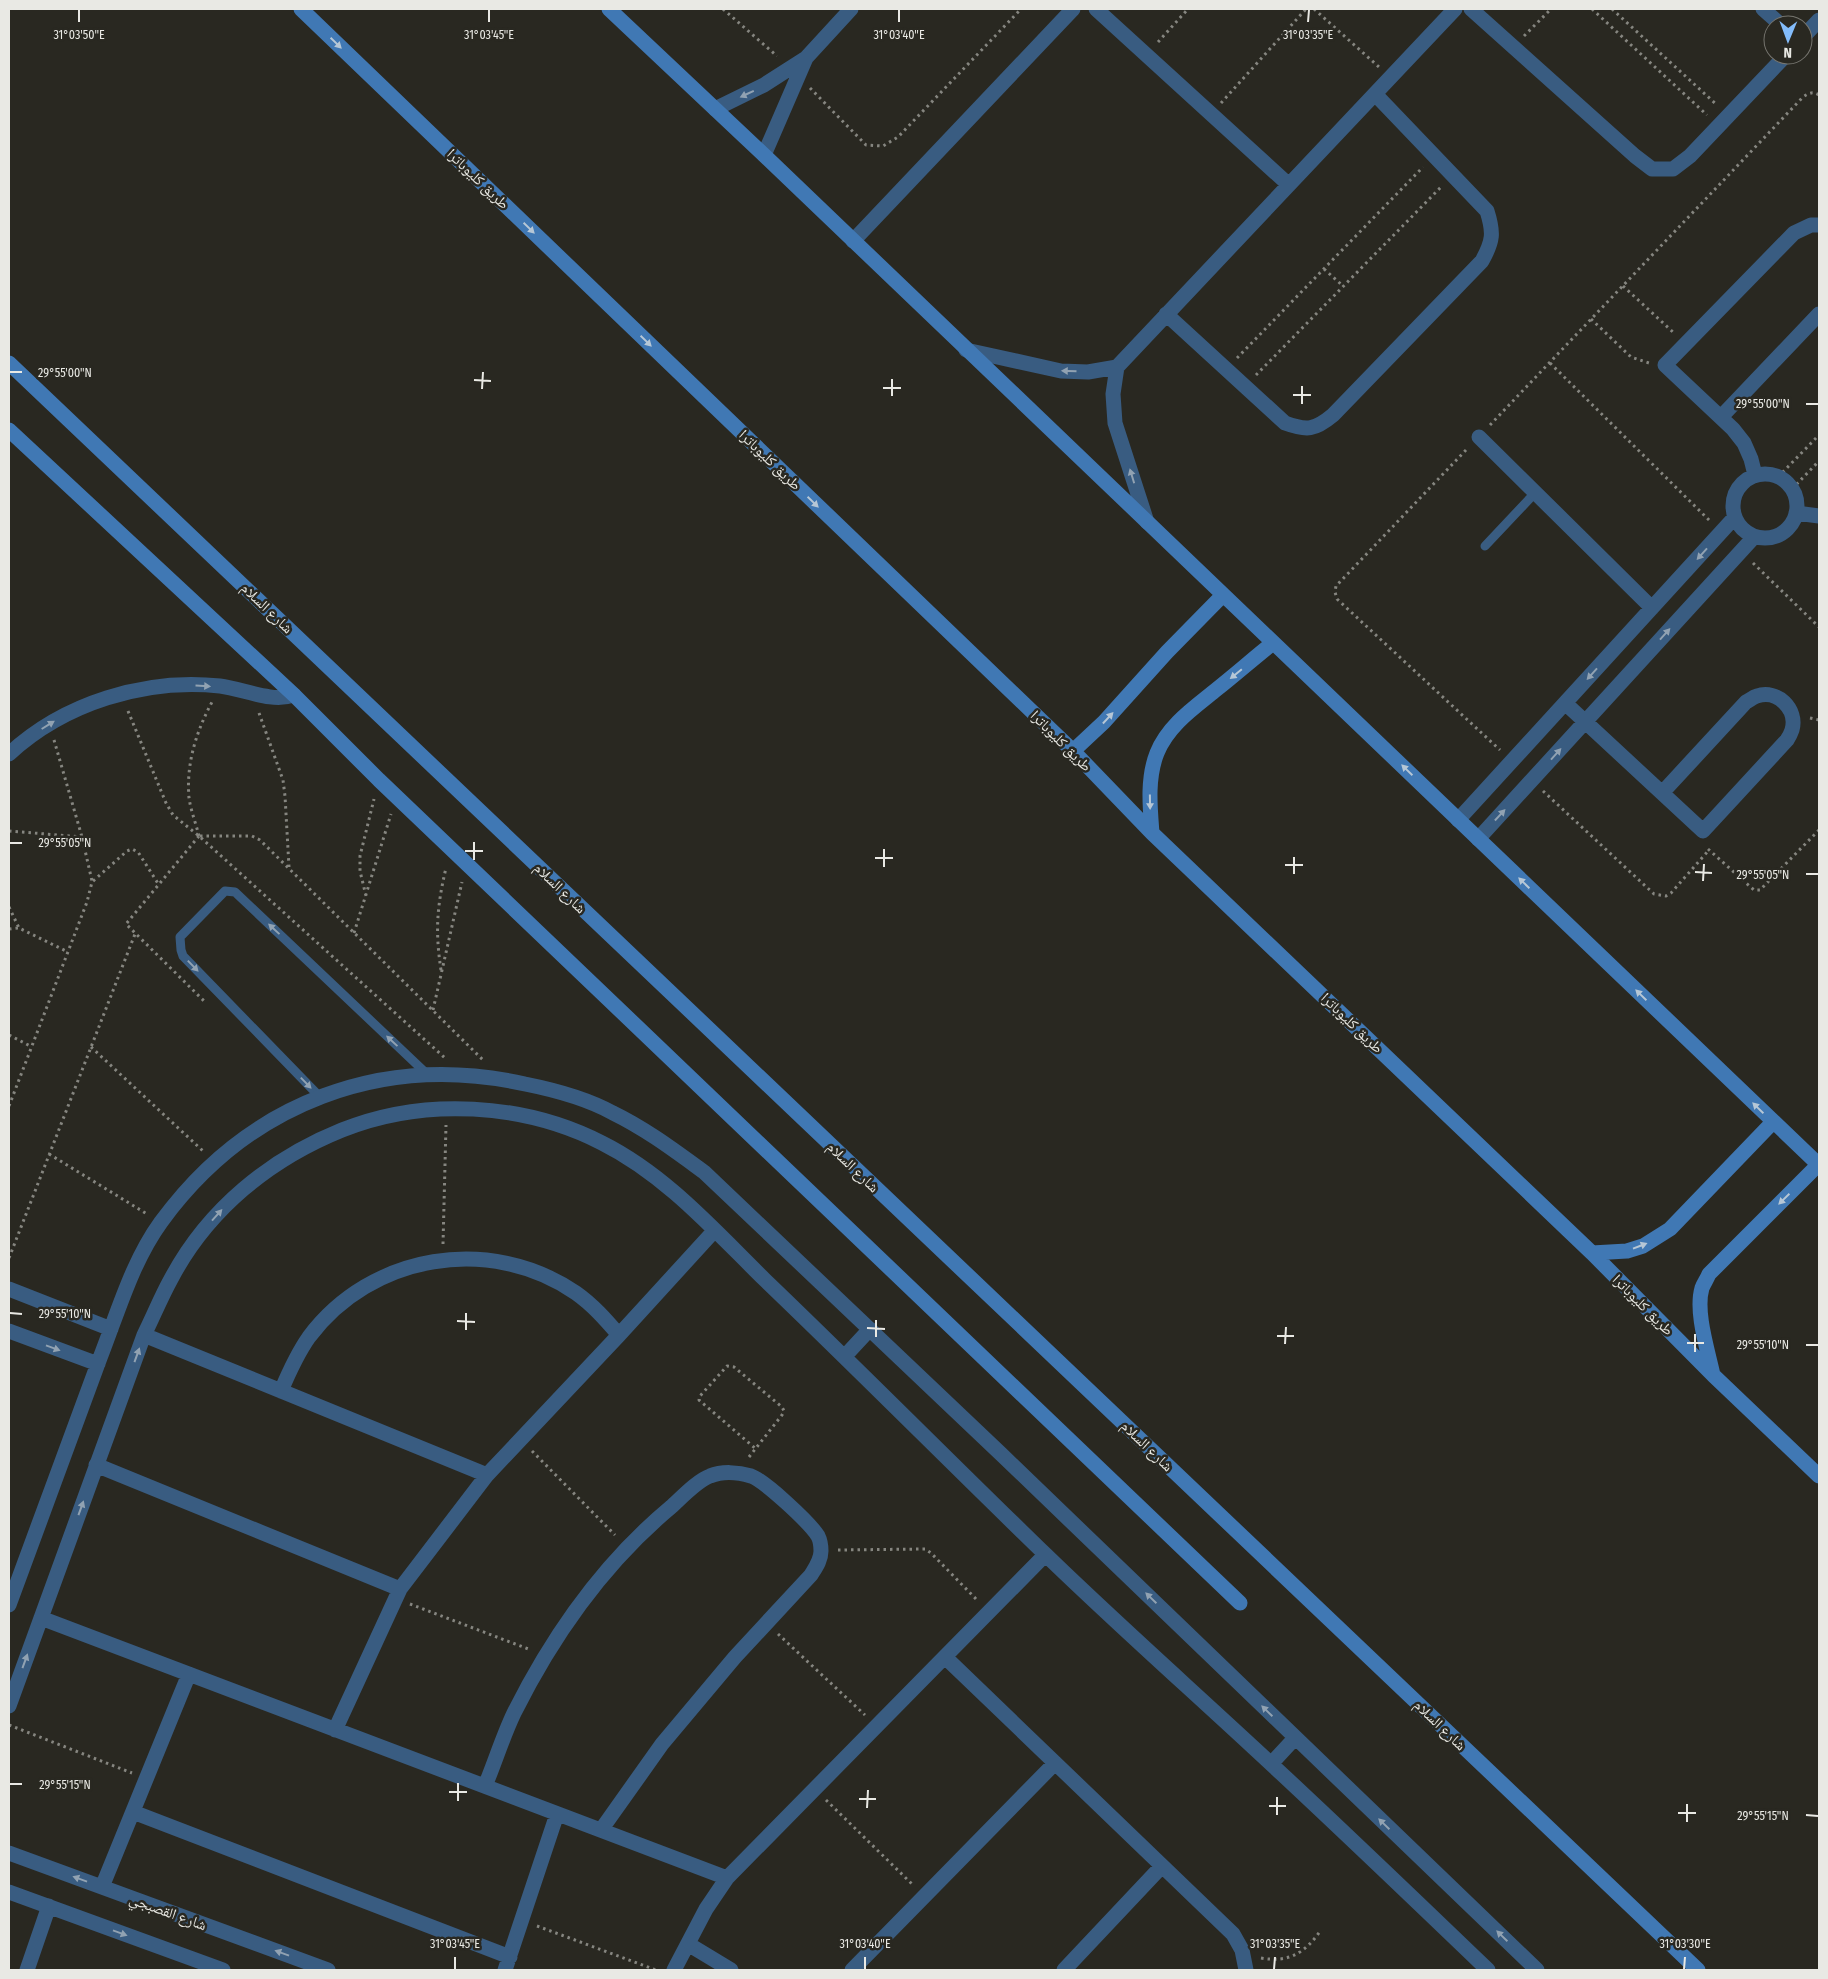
<svg xmlns="http://www.w3.org/2000/svg" width="1828" height="1979" viewBox="0 0 1828 1979" font-family="'Fira Sans Condensed','Noto Naskh Arabic',sans-serif">
<style>
.lines{fill:none;stroke-linecap:round;stroke-linejoin:round}
.path{stroke:#868680;stroke-width:3;stroke-dasharray:2.5 4;stroke-linecap:butt}
.lane{stroke:#395c81;stroke-width:9}
.street{stroke:#395c81;stroke-width:15}
.secondary{stroke:#4078b4;stroke-width:15}
.oneway{fill:#b6c7d6}
.oneway2{fill:#91a2b2}
.ticks{fill:none;stroke:#e9e9e4;stroke-width:2}
.labels{text-anchor:middle;dominant-baseline:central;stroke-width:5;stroke-linejoin:round;paint-order:stroke}
.street-label{font-size:15px;fill:#e9e9e4;stroke:#292821}
.ticks-label{font-size:12px;text-anchor:middle;fill:#e9e9e4;stroke:#292821;stroke-width:5;stroke-linejoin:round;paint-order:stroke}
</style>
<rect width="100%" height="100%" fill="#292821"/>
<g class="lines">
<path class="path" d="M 723,9 L 777,56
M 1314,9 L 1379,67
M 1592,9 L 1707,115
M 1612,9 L 1717,105
M 1524,36 L 1551,9
M 1158,42 L 1188,9
M 810,88 L 866,145 L 883,146 L 898,137 L 1021,9
M 1221,103 L 1306,9
M 1324,269 L 1343,286
M 1623,286 L 1674,333
M 1591,319 L 1631,357 L 1649,363
M 1237,358 L 1423,167
M 1550,363 L 1710,521
M 1256,375 L 1441,187
M 1490,425 L 1803,97 C 1809,93 1813,91 1819,95
M 1466,450 L 1336,586 L 1335,592 L 1337,599 L 1500,750
M 1778,477 L 1819,435
M 1792,489 L 1819,461
M 1753,563 L 1819,627
M 128,711 L 166,803 L 173,815 L 199,836 L 445,1058
M 259,713 L 283,780 L 285,796 L 289,867
M 1810,718 L 1819,720
M 54,740 L 82,837 L 92,881
M 1543,791 L 1654,894 L 1666,896 L 1671,893 L 1709,850
M 9,831 L 82,837
M 199,836 L 126,924 L 204,1001
M 199,836 C 196,824 191,811 189,798 C 186,764 196,732 212,702
M 200,836 L 252,836 L 260,840 L 483,1060
M 1708,849 L 1754,890 L 1760,890 L 1819,830
M 366,896 L 360,871 L 360,856 L 374,799
M 9,907 L 19,928 L 68,952
M 9,929 L 19,928
M 354,933 L 391,814
M 441,970 C 435,931 437,906 446,868
M 433,1010 L 462,882
M 9,1035 L 32,1047
M 91,1047 L 203,1151
M 9,1106 L 87,902 L 92,882 L 127,851 L 132,849 L 138,852 L 159,885
M 49,1154 L 147,1214
M 443,1244 L 446,1125
M 9,1258 L 135,934
M 532,1451 L 615,1535
M 749,1457 L 782,1415 L 784,1411 L 782,1407 L 734,1367 L 727,1366 L 700,1396 L 699,1400 L 756,1449
M 838,1550 L 925,1549 L 931,1553 L 978,1601
M 410,1604 L 531,1650
M 778,1634 L 865,1715
M 9,1725 L 132,1773
M 826,1800 L 913,1885
M 537,1926 L 656,1970
M 1261,1958 C 1289,1963 1305,1953 1321,1930"/>
<path class="lane" d="M 1485,546 L 1535,493
M 320,1097 L 183,956 L 181,950 L 180,937 L 225,891 L 235,892 L 428,1075"/>
<path class="street" d="M 1096,9 L 1289,185
M 1471,9 L 1635,156 L 1652,169 L 1673,169 L 1690,156 L 1786,55
M 1763,9 L 1781,25
M 1803,37 L 1819,20
M 715,109 L 764,85 L 806,58 L 851,9
M 764,155 L 806,58
M 853,241 L 1073,9
M 1166,314 L 1285,423 C 1307,431 1315,430 1333,415 L 1482,261 C 1493,241 1494,233 1487,211 L 1375,94
M 966,350 L 1061,371 L 1088,372 L 1117,367
M 1721,417 L 1819,314
M 1479,437 L 1652,608
M1733 506a32 32 0 1 1 64 0a32 32 0 1 1-64 0Z
M 1755,475 L 1751,459 L 1744,443 L 1733,429 L 1665,365 L 1794,233 L 1811,225 L 1819,225
M 1796,513 L 1819,516
M 1147,522 L 1115,423 L 1113,394 L 1117,367 L 1455,9
M 1565,703 L 1703,831 L 1787,740 C 1789,737 1791,733 1792,730 C 1798,709 1777,689 1757,696 C 1753,697 1750,700 1746,702 L 1662,793
M 9,754 C 64,703 145,678 220,686 C 244,689 271,703 294,695
M 1458,820 L 1734,518
M 1478,839 L 1754,537
M 9,1289 L 111,1329
M 9,1331 L 98,1364
M 144,1335 L 487,1475
M 845,1356 L 870,1329
M 281,1391 C 289,1372 297,1354 309,1337 C 371,1254 490,1234 576,1293 C 593,1305 606,1320 619,1335
M 96,1465 L 400,1589
M 9,1605 C 40,1523 69,1440 100,1358 C 118,1312 132,1262 161,1222 C 248,1103 382,1052 525,1084 C 555,1090 586,1098 613,1113 C 646,1129 675,1151 704,1172 L 1001,1454 L 1537,1970
M 41,1618 L 727,1878
M 945,1657 L 1233,1934 L 1242,1950 L 1246,1970
M 9,1706 L 144,1335 C 153,1317 161,1297 171,1279 C 208,1209 270,1159 342,1130 C 424,1097 524,1103 602,1143 C 666,1175 715,1231 765,1280 C 860,1371 952,1464 1046,1555 C 1114,1621 1186,1685 1255,1749 C 1334,1822 1411,1896 1488,1970
M 335,1730 L 400,1589 L 487,1475 L 619,1335 L 714,1231
M 1271,1764 L 1295,1738
M 485,1786 C 495,1762 503,1736 514,1713 C 553,1635 605,1562 671,1507 C 681,1498 698,1480 710,1476 C 722,1471 738,1472 751,1476 C 765,1481 810,1523 818,1536 C 820,1540 821,1547 821,1551 C 821,1560 816,1567 811,1575 L 735,1657 L 662,1744 L 601,1830
M 133,1812 L 510,1957
M 9,1853 L 328,1970
M 102,1887 L 189,1674
M 9,1892 L 223,1970
M 688,1944 L 731,1970
M 27,1970 L 49,1906
M 505,1970 L 557,1814
M 674,1970 L 706,1909 L 727,1878 L 1045,1555
M 852,1970 L 1055,1763
M 1064,1970 L 1162,1866"/>
<path class="secondary" d="M 301,9 L 1073,751 L 1152,833 L 1592,1253 L 1713,1375 L 1819,1476
M 609,9 L 764,155 L 1819,1165
M 9,363 L 1698,1970
M 9,430 L 294,695 L 379,780 L 1240,1603
M 1073,751 L 1104,722 L 1167,652 L 1223,595
M 1152,833 C 1150,807 1147,778 1157,753 C 1168,725 1195,707 1217,689 C 1236,674 1254,658 1273,643
M 1592,1253 L 1627,1251 L 1643,1246 L 1670,1229 L 1773,1122
M 1713,1375 C 1708,1351 1695,1312 1702,1288 C 1704,1283 1707,1279 1709,1274 L 1818,1165"/>
</g>
<defs><path id="oneway-solid" d="M-6-.8H1V-3.2L6.5 0L1 3.2V.8H-6Z" transform="scale(1.25)"/></defs>
<g class="oneway">
<use href="#oneway-solid" transform="translate(336 43) rotate(44)"/>
<use href="#oneway-solid" transform="translate(529 228) rotate(44)"/>
<use href="#oneway-solid" transform="translate(646 341) rotate(44)"/>
<use href="#oneway-solid" transform="translate(813 502) rotate(44)"/>
<use href="#oneway-solid" transform="translate(1236 674) rotate(141)"/>
<use href="#oneway-solid" transform="translate(1108 718) rotate(-47)"/>
<use href="#oneway-solid" transform="translate(1407 770) rotate(-136)"/>
<use href="#oneway-solid" transform="translate(1150 802) rotate(89)"/>
<use href="#oneway-solid" transform="translate(1524 883) rotate(-136)"/>
<use href="#oneway-solid" transform="translate(1641 995) rotate(-136)"/>
<use href="#oneway-solid" transform="translate(1758 1108) rotate(-136)"/>
<use href="#oneway-solid" transform="translate(1784 1199) rotate(136)"/>
<use href="#oneway-solid" transform="translate(1640 1246) rotate(-21)"/>
</g>
<g class="oneway2">
<use href="#oneway-solid" transform="translate(747 94) rotate(155)"/>
<use href="#oneway-solid" transform="translate(1069 371) rotate(-179)"/>
<use href="#oneway-solid" transform="translate(1132 476) rotate(-107)"/>
<use href="#oneway-solid" transform="translate(1702 554) rotate(132)"/>
<use href="#oneway-solid" transform="translate(1665 634) rotate(-48)"/>
<use href="#oneway-solid" transform="translate(1592 674) rotate(132)"/>
<use href="#oneway-solid" transform="translate(203 686) rotate(3)"/>
<use href="#oneway-solid" transform="translate(48 725) rotate(-32)"/>
<use href="#oneway-solid" transform="translate(1556 754) rotate(-48)"/>
<use href="#oneway-solid" transform="translate(1500 815) rotate(-47)"/>
<use href="#oneway-solid" transform="translate(274 929) rotate(-137)"/>
<use href="#oneway-solid" transform="translate(193 966) rotate(46)"/>
<use href="#oneway-solid" transform="translate(392 1041) rotate(-137)"/>
<use href="#oneway-solid" transform="translate(306 1083) rotate(46)"/>
<use href="#oneway-solid" transform="translate(217 1215) rotate(-48)"/>
<use href="#oneway-solid" transform="translate(53 1348) rotate(20)"/>
<use href="#oneway-solid" transform="translate(137 1355) rotate(-70)"/>
<use href="#oneway-solid" transform="translate(81 1508) rotate(-70)"/>
<use href="#oneway-solid" transform="translate(1151 1598) rotate(-136)"/>
<use href="#oneway-solid" transform="translate(25 1661) rotate(-70)"/>
<use href="#oneway-solid" transform="translate(1267 1711) rotate(-136)"/>
<use href="#oneway-solid" transform="translate(1384 1824) rotate(-136)"/>
<use href="#oneway-solid" transform="translate(80 1879) rotate(-160)"/>
<use href="#oneway-solid" transform="translate(120 1933) rotate(20)"/>
<use href="#oneway-solid" transform="translate(1502 1936) rotate(-136)"/>
<use href="#oneway-solid" transform="translate(282 1953) rotate(-160)"/>
</g>
<path class="ticks" d="M 79,22 L 79,10M 489,22 L 489,10M 899,22 L 899,10M 1308,22 L 1309,10M 10,372 L 22,372M 474,380 L 491,381M 883,388 L 901,388M 482,389 L 483,372M 1293,395 L 1311,395M 892,396 L 892,379M 1302,404 L 1302,386M 1806,404 L 1818,404M 10,843 L 22,843M 465,851 L 483,851M 875,858 L 893,858M 474,860 L 474,842M 1285,865 L 1303,865M 884,867 L 884,849M 1695,872 L 1712,873M 1294,874 L 1294,857M 1806,874 L 1818,874M 1703,881 L 1704,864M 10,1313 L 22,1314M 457,1321 L 475,1322M 867,1328 L 885,1329M 466,1330 L 466,1313M 1277,1336 L 1294,1336M 876,1337 L 876,1320M 1687,1343 L 1704,1343M 1285,1344 L 1286,1327M 1806,1345 L 1818,1345M 1695,1352 L 1695,1334M 10,1784 L 22,1784M 449,1792 L 467,1792M 859,1799 L 876,1799M 458,1801 L 458,1783M 1269,1806 L 1286,1806M 867,1808 L 868,1790M 1678,1813 L 1696,1813M 1277,1815 L 1277,1797M 1806,1815 L 1818,1816M 1687,1822 L 1687,1804M 455,1969 L 455,1957M 865,1969 L 865,1957M 1274,1969 L 1275,1957M 1684,1969 L 1685,1957"/>
<g class="labels">
<g class="street-label">
<text transform="translate(478 179) rotate(44)">طريق كليوباترا</text>
<text transform="translate(770 460) rotate(44)">طريق كليوباترا</text>
<text transform="translate(267 608) rotate(44)">شارع السلام</text>
<text transform="translate(1061 741) rotate(45)">طريق كليوباترا</text>
<text transform="translate(560 888) rotate(44)">شارع السلام</text>
<text transform="translate(1352 1023) rotate(44)">طريق كليوباترا</text>
<text transform="translate(853 1167) rotate(44)">شارع السلام</text>
<text transform="translate(1643 1305) rotate(45)">طريق كليوباترا</text>
<text transform="translate(1147 1446) rotate(44)">شارع السلام</text>
<text transform="translate(1440 1725) rotate(44)">شارع السلام</text>
<text transform="translate(168 1912) rotate(20)">شارع القصبجي</text>
</g>
</g>
<g class="ticks-label">
<text x="79" y="39">31°03'50"E</text>
<text x="489" y="39">31°03'45"E</text>
<text x="899" y="39">31°03'40"E</text>
<text x="1308" y="39">31°03'35"E</text>
<text x="65" y="377">29°55'00"N</text>
<text x="1763" y="408">29°55'00"N</text>
<text x="65" y="847">29°55'05"N</text>
<text x="1763" y="879">29°55'05"N</text>
<text x="65" y="1318">29°55'10"N</text>
<text x="1763" y="1349">29°55'10"N</text>
<text x="65" y="1789">29°55'15"N</text>
<text x="1763" y="1820">29°55'15"N</text>
<text x="455" y="1948">31°03'45"E</text>
<text x="865" y="1948">31°03'40"E</text>
<text x="1275" y="1948">31°03'35"E</text>
<text x="1685" y="1948">31°03'30"E</text>
</g>
<rect width="1828" height="1979" fill="none" stroke="#e9e9e4" stroke-width="20"/>
<g transform="translate(1788 40) rotate(181)"><circle r="24" fill="#292821" stroke="#76756f"/>
<path d="M0-4L9 19L0 12L-9 19Z" fill="#83bcfb"/>
<text y="-8" font-size="14" font-weight="bold" text-anchor="middle" fill="#e9e9e4">N</text>
</g>
</svg>
